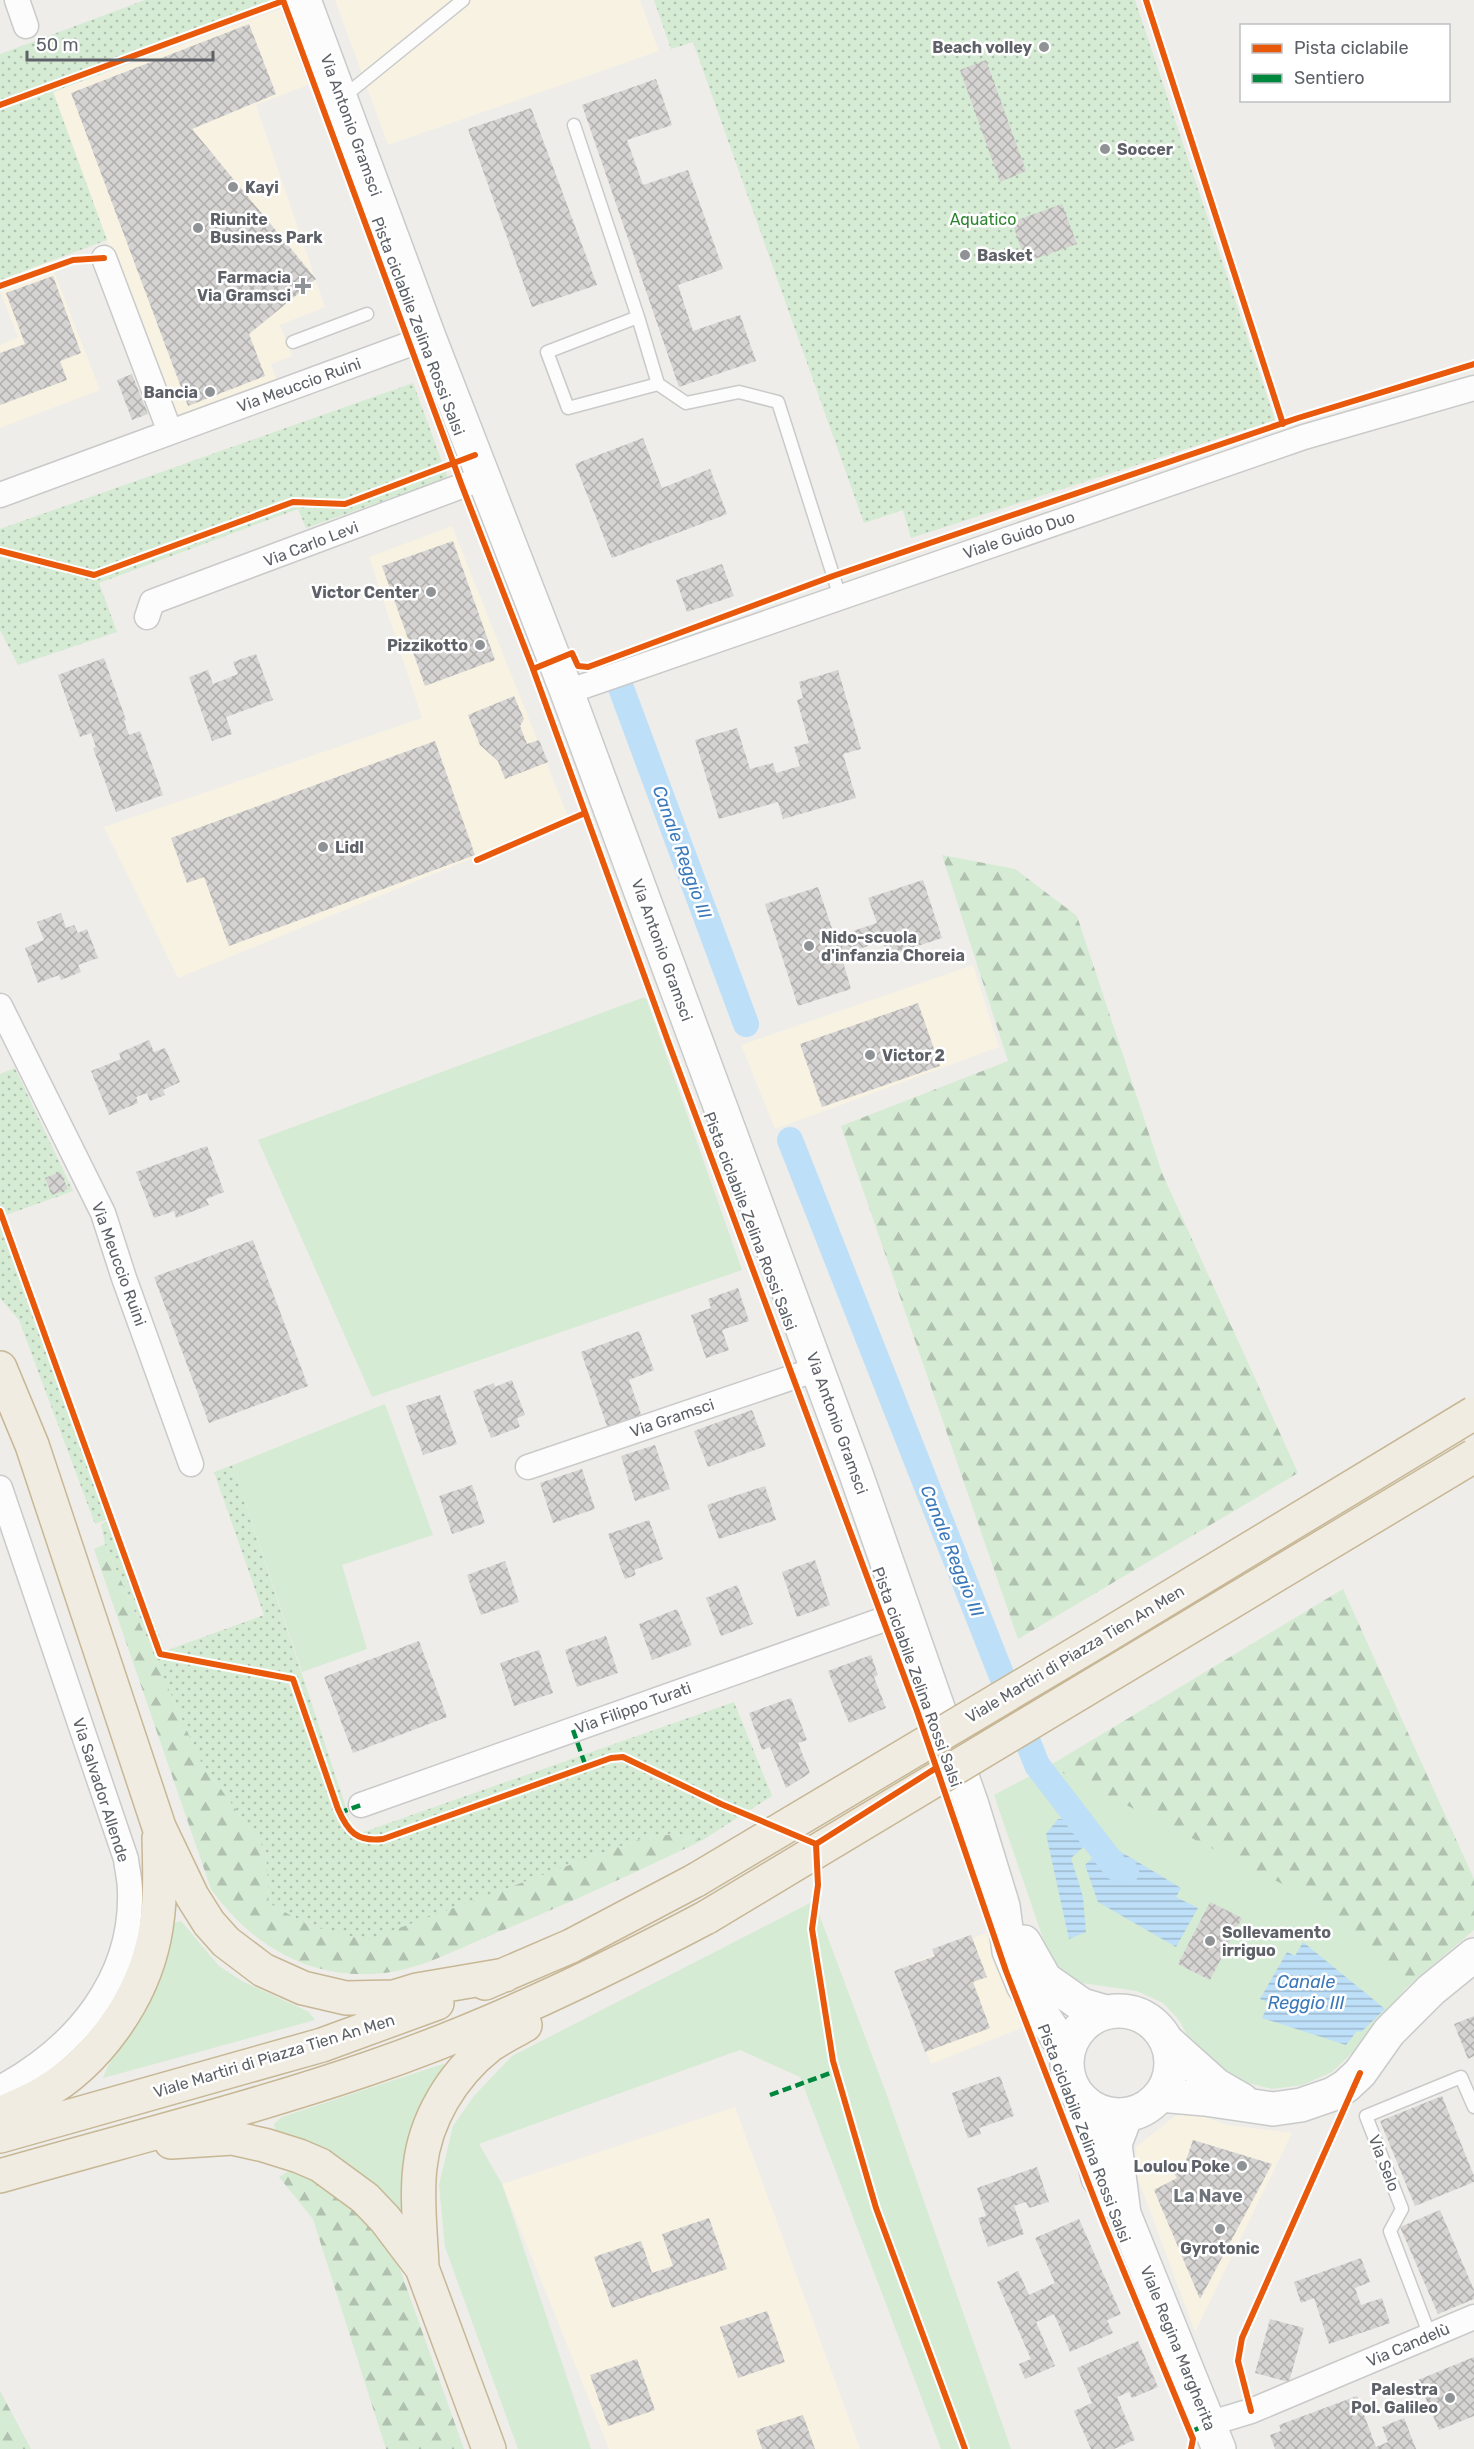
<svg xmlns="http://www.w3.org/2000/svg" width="1474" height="2449" viewBox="0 0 1474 2449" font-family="Rubik,sans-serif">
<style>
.commercial{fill:#f7f2e2}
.grass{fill:#d5ebd3}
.forest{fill:url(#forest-firs)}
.park{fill:url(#park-dots)}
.water{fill:url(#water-rules)}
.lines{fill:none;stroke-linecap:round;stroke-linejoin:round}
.canal{stroke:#bddff8;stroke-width:26}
.building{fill:url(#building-cross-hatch)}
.lane-casing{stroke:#c9cac9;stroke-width:15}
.street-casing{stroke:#c9cac9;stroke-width:27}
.secondary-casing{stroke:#c9caca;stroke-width:36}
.highway-casing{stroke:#c7b795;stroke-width:36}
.lane{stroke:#fcfcfc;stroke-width:12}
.street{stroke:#fcfcfc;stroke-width:24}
.secondary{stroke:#fcfcfc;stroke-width:33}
.highway{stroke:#f0ece2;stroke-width:33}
.highway-bridge-casing{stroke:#c7b795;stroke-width:36;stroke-linecap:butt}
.highway-bridge{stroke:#f0ece2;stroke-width:33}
.quiet{stroke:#00873e;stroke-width:4.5;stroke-dasharray:9 4.5;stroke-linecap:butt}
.cycleway-casing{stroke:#fff;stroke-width:10}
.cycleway{stroke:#e8590c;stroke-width:6}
.poi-dot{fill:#909395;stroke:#fff;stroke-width:2}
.labels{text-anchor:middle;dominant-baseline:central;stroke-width:5;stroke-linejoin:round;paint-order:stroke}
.poi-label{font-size:16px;font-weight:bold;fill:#5e6268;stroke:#fff;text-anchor:start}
.street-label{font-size:16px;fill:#5e6268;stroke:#fff}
.park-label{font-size:16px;fill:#2f8532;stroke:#fff}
.water-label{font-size:18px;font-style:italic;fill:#3b79ba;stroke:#fff}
.neighbourhood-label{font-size:18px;font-weight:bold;fill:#6e747a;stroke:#fff}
</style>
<defs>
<pattern id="forest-firs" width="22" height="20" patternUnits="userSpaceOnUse" patternTransform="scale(1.5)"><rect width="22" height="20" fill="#d5ebd3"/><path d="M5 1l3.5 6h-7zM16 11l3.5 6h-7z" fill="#b0c2af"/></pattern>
<pattern id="park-dots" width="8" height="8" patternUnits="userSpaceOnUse" patternTransform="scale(1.5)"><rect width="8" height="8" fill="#d5ebd3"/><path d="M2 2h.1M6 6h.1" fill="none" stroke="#b0c2af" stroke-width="1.8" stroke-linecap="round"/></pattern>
<pattern id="water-rules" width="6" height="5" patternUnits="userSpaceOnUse" patternTransform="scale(1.5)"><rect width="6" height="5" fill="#bddff8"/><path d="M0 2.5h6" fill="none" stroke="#9db8cd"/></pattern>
<pattern id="building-cross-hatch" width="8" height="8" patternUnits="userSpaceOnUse" patternTransform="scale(1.5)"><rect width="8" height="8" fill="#d5d4d2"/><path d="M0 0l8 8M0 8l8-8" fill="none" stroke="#b0afae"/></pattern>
</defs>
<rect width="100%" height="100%" fill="#eeede9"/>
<path class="commercial" d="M 335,0 L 640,0 L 659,51 L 388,145 Z
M 280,9 L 308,85 L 256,105 L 325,307 L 280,325 L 292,356 L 271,364 L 277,382 L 173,421 L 53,92 Z
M 50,261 L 100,390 L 0,428 L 0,345 L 18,337 L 0,291 L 0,281 Z
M 452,526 L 569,819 L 178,978 L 104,827 L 422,718 L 369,557 Z
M 973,965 L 999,1047 L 775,1129 L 741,1045 Z
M 986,1933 L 1022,2028 L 931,2064 L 895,1971 Z
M 735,2107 L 860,2449 L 609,2449 L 502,2184 Z
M 1195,2113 L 1227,2125 L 1292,2133 L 1195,2332 L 1134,2168 L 1136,2147 L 1175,2116 Z"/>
<path class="grass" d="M 642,998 L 646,998 L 742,1270 L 372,1397 L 258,1140 Z
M 385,1404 L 433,1535 L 342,1565 L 367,1649 L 302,1672 L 233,1465 Z
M 1049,1766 L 1309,1897 L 1406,1988 L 1354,2051 L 1332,2072 L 1302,2085 L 1272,2089 L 1236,2080 L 1191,2042 L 1179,2020 L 1163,2003 L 1137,1991 L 1075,1982 L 1050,1959 L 994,1795 Z
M 814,1901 L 885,2090 L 1011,2449 L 941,2449 L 800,2077 L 740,2050 L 479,2144 L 502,2184 L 591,2449 L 518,2449 L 445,2247 L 439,2185 L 453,2126 L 474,2096 L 512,2056 Z
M 181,1921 L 219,1966 L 242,1981 L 309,2012 L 315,2020 L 103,2078 C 111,2055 128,2039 140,2019 C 159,1990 170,1957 174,1923 Z
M 443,2064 L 449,2068 L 407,2218 L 276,2133 L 274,2124 L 282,2117 Z"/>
<path class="forest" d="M 942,855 L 1015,869 L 1077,916 L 1162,1173 L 1298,1473 L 1018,1639 L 841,1126 L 1008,1061 Z
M 105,1544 L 200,1760 L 266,1851 L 269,1903 L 310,1926 L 367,1939 L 640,1839 C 663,1833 678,1833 701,1841 C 636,1872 572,1902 506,1929 C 472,1942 426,1967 391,1972 C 316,1983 254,1949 211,1889 L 94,1549 Z
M 1343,1589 L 1474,1879 L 1474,1930 L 1406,1988 L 1308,1897 L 1049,1766 Z
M 299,2165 L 355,2204 L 397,2261 L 464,2449 L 386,2449 L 313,2219 L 279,2177 Z
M 0,2391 L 31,2449 L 0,2449 Z"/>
<path class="park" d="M 145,0 L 270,0 L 274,8 L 53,92 L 107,240 L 0,280 L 0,54 Z
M 654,0 L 1135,0 L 1275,420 L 911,538 L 903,510 L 864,523 L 693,42 L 671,49 Z
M 413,383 L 448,478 L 306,528 L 298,509 L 99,583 L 117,632 L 18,665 L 0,630 L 0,529 Z
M 15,1068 L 73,1191 L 3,1216 L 110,1518 L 95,1524 L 19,1320 L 0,1298 L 0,1074 Z
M 233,1465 L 355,1835 L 734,1702 L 772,1796 L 701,1841 C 678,1833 663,1833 640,1839 L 367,1940 L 310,1926 L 269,1903 L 266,1851 L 200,1760 L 105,1544 L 101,1524 L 115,1518 L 165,1651 L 264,1615 L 214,1472 Z"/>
<path class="water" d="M 1058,1819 L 1066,1819 L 1087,1844 L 1071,1858 L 1083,1897 L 1086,1932 L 1069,1939 L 1046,1834 Z
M 1113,1847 L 1181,1888 L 1176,1897 L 1198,1908 L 1176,1947 L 1098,1902 L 1085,1865 L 1103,1848 L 1108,1853 Z
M 1303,1942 L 1385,2009 L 1361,2032 L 1357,2031 L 1346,2045 L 1262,2018 L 1269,2003 L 1260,1999 L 1287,1952 L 1295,1956 Z"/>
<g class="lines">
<path class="canal" d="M 618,680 L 746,1024
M 790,1140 L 1037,1765 L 1116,1868 L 1126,1872"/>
</g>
<path class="building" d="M 249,24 L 276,94 L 192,129 L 316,279 L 249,334 L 265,376 L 188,406 L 71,93 Z
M 986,60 L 1026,171 L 1000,182 L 960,70 Z
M 656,79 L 672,125 L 627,140 L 643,185 L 688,170 L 723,269 L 678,285 L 693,331 L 740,315 L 756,361 L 679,387 L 582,105 Z
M 531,108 L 597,285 L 532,307 L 468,129 Z
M 1062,204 L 1077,244 L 1026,262 L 1012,222 Z
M 53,276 L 81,353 L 60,361 L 67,380 L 0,405 L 0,353 L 25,344 L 6,293 Z
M 132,374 L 148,414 L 132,420 L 117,380 Z
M 643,438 L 662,488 L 710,469 L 727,514 L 612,558 L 575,464 Z
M 453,541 L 495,660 L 425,686 L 382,566 Z
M 722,564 L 734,596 L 687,612 L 676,580 Z
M 256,654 L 273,700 L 226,717 L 232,734 L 212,741 L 189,677 L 208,670 L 213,684 L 238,674 L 233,662 Z
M 104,658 L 126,720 L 124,721 L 129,735 L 140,731 L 163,795 L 116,812 L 93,748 L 96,747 L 91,733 L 80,737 L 58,675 Z
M 838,670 L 861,749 L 843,754 L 856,798 L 783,819 L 778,802 L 719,819 L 695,740 L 737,728 L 750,769 L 773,763 L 776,773 L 800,766 L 794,747 L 809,743 L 797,700 L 803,698 L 799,682 Z
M 514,696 L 524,719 L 520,726 L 527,744 L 539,740 L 548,762 L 505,779 L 498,761 L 480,745 L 468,715 Z
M 435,741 L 475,855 L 229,946 L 204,877 L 187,883 L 171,838 Z
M 923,880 L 942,938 L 887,956 L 883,941 L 841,955 L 851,989 L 798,1006 L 765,904 L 818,887 L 835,937 L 877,923 L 868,898 Z
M 61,913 L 66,928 L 74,925 L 78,933 L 87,929 L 98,958 L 78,965 L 81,972 L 61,980 L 59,975 L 38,983 L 25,948 L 44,940 L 37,922 Z
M 918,1003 L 940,1066 L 822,1107 L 800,1044 Z
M 149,1040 L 154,1052 L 165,1048 L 180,1082 L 163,1090 L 165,1095 L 150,1101 L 147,1093 L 136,1097 L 138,1103 L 109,1115 L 91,1071 L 121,1059 L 119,1053 Z
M 207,1146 L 224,1192 L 206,1199 L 209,1205 L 176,1218 L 174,1211 L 154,1218 L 136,1172 Z
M 60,1172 L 68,1189 L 52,1195 L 45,1178 Z
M 253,1240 L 308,1386 L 209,1423 L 154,1277 Z
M 738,1288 L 749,1321 L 722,1330 L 729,1350 L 706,1358 L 691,1315 L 711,1308 L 708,1299 Z
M 639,1331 L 654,1370 L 629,1380 L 642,1417 L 608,1429 L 581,1352 Z
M 512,1380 L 525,1415 L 517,1418 L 520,1427 L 491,1438 L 473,1391 L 494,1383 L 495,1387 Z
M 440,1395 L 457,1444 L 423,1455 L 406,1406 Z
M 752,1410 L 766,1446 L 708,1467 L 694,1431 Z
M 655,1445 L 670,1489 L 635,1501 L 621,1456 Z
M 582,1469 L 595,1509 L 553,1523 L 540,1483 Z
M 472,1485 L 485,1523 L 452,1534 L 439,1496 Z
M 765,1486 L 776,1520 L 719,1539 L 707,1505 Z
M 649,1520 L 663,1559 L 634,1570 L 636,1575 L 625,1579 L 608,1534 Z
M 815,1560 L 830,1605 L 797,1617 L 782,1572 Z
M 505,1561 L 519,1602 L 481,1615 L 467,1575 Z
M 737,1585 L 753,1624 L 721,1636 L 706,1598 Z
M 677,1609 L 692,1645 L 652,1660 L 639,1624 Z
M 606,1636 L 618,1673 L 577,1687 L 565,1650 Z
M 419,1641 L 447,1717 L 353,1753 L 324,1677 Z
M 539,1650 L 553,1693 L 514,1706 L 500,1663 Z
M 871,1655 L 878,1675 L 874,1677 L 886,1708 L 849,1723 L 828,1671 Z
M 791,1698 L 807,1740 L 798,1743 L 810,1773 L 786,1788 L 770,1747 L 762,1750 L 749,1713 Z
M 1210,1902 L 1242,1918 L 1210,1980 L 1178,1964 Z
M 971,1935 L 987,1977 L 973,1982 L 990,2028 L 925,2052 L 894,1971 L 935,1956 L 932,1949 Z
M 1474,2016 L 1474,2056 L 1468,2059 L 1454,2024 Z
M 1000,2076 L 1014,2116 L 979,2128 L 981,2134 L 968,2138 L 952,2093 Z
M 1442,2096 L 1474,2176 L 1474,2182 L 1415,2206 L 1380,2121 Z
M 1193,2140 L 1272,2164 L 1200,2299 L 1154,2190 L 1177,2178 L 1172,2170 L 1175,2166 L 1183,2169 Z
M 1037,2167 L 1049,2202 L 1029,2208 L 1026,2202 L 1014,2206 L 1024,2234 L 988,2247 L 978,2218 L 986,2216 L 977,2188 Z
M 1440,2210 L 1474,2290 L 1474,2299 L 1438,2314 L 1400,2227 Z
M 709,2218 L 727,2269 L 612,2308 L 594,2257 L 641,2241 L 652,2273 L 673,2266 L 662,2234 Z
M 1079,2219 L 1121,2314 L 1107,2320 L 1113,2333 L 1070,2352 L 1054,2314 L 1036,2322 L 1055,2366 L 1025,2379 L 1019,2364 L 1031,2359 L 997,2282 L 1018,2271 L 1029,2295 L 1055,2283 L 1035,2238 Z
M 1361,2258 L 1370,2282 L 1355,2288 L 1361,2305 L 1382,2298 L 1390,2323 L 1329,2344 L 1314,2298 L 1301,2303 L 1294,2282 Z
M 767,2311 L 785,2362 L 738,2378 L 720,2327 Z
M 1270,2319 L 1304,2328 L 1289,2382 L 1255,2373 Z
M 1138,2341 L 1158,2387 L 1132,2398 L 1129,2392 L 1117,2397 L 1135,2440 L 1114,2449 L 1091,2449 L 1074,2411 L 1092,2403 L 1077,2368 Z
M 1474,2357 L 1474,2416 L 1439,2430 L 1418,2380 Z
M 637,2359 L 655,2410 L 608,2426 L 590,2375 Z
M 1357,2396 L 1376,2447 L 1388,2442 L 1382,2427 L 1404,2418 L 1416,2449 L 1275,2449 L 1270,2435 L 1281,2431 L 1279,2425 Z
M 803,2415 L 815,2449 L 762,2449 L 756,2430 Z"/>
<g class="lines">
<g class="lane-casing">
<path id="lane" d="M 342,98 L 463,0
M 574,125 L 638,317
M 293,342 L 367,314
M 658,384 L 638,317 L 547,352 L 568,408 L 658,384 L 686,403 L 739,392 L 778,402 L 840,597
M 1430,2336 L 1390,2231 L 1402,2209 L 1366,2116 L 1461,2077 L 1474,2107"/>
</g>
<g class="street-casing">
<path id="street" d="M 17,0 L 26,26
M 104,258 L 170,432
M 0,495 L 429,337
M 147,617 L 152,602 L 483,478
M 567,692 L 1304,437 L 1474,388
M 0,1006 L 103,1213 L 124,1278 L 191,1464
M 528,1467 L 817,1369
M 0,1488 L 126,1859 C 127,1869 130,1880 130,1891 C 133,1980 74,2048 0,2088
M 361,1805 L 882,1620 L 904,1609
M 1208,2424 L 1251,2411 L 1474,2317"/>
</g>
<g class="secondary-casing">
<path id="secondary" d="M 304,0 L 429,337 L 567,692 L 855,1471 L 972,1805 L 1003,1906 L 1009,1951 L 1023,1985 L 1067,2052
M 1024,1942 L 1045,1979 L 1082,2005 L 1106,2012
M1067 2063a52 52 0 1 1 104 0a52 52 0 1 1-104 0Z
M 1167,2041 L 1216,2085 L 1242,2100
M 1160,2095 L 1205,2099 L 1273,2109 L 1301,2105 L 1333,2094 L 1346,2086 L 1360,2073 L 1389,2032 L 1431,1990 L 1474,1955
M 1080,2099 L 1098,2178 L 1116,2203
M 1126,2115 L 1115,2144 L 1124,2214 L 1219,2449"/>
</g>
<g class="highway-casing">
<path id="highway" d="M 0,1368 L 32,1445 L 159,1827 L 192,1896 L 209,1923 L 226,1942 L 263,1970 L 303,1988 L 346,1998 L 394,1997 L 417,1990 L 505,1975
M 485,1983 L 571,1946 L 696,1880
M 0,2114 C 14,2107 28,2102 42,2094 C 97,2063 141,2001 154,1939 C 161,1906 160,1871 159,1838
M 0,2136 L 322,2045 L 437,2003
M 171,2142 L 232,2138 L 264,2145 L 299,2156 L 320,2165 L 365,2198 L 385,2219 L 422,2268 L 489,2449
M 0,2176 C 122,2141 247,2110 367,2069 C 485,2029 597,1975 707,1917
M 422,2268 C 421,2235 416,2200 420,2167 C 425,2120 452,2075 489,2046 C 500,2038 513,2032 525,2025"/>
</g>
<use href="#lane" class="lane"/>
<use href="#street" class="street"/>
<use href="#secondary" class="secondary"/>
<use href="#highway" class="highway"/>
<g class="highway-bridge-casing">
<path id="highway-bridge" d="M 696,1880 L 1104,1637 L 1474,1413
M 707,1917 L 1474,1456"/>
</g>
<use href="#highway-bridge" class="highway-bridge"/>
<path class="quiet" d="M 573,1730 L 586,1767
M 339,1813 L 361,1805
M 770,2095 L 836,2071
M 1190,2432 L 1208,2424"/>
<g class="cycleway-casing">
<path id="cycleway" d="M 283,0 L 462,486 L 533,669 L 669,1044 L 917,1711 L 1006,1971 L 1103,2221 L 1193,2439 L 1191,2449
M 1146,0 L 1283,424
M 0,105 L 283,1
M 0,286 L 73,260 L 104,258
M 0,551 L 94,575 L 293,502 L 345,504 L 475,455
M 533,669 L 572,653 L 578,666 L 588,667 L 833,576 L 1298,418 L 1474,364
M 477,860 L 585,813
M 0,1211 L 160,1654 L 293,1679 L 338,1809 C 348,1832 357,1842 383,1839 L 611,1758 L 623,1757 L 721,1804 L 816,1844 L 818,1885 L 812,1929 L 833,2061 L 876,2208 L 965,2449
M 816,1844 L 936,1768
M 1251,2411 L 1238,2361 L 1242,2338 L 1360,2073"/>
</g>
<use href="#cycleway" class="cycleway"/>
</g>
<g class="poi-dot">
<circle cx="1044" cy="47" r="6"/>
<circle cx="1105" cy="149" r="6"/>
<circle cx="233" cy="187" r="6"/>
<circle cx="198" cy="228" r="6"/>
<circle cx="965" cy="255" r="6"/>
<path d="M300 277h6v6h6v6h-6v6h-6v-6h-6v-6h6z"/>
<circle cx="210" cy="392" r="6"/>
<circle cx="431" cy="592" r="6"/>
<circle cx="480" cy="645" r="6"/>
<circle cx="323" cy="847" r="6"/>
<circle cx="809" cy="946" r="6"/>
<circle cx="870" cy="1055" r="6"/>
<circle cx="1210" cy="1941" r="6"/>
<circle cx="1242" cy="2166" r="6"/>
<circle cx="1220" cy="2229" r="6"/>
<circle cx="1450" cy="2398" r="6"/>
</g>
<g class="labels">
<g class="poi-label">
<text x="1032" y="47" text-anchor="end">Beach volley</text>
<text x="1117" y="149">Soccer</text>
<text x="245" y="187">Kayi</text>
<text x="210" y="219">Riunite<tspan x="210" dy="18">Business Park</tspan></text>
<text x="977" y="255">Basket</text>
<text x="291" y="277" text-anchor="end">Farmacia<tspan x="291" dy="18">Via Gramsci</tspan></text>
<text x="198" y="392" text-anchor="end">Bancia</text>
<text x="419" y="592" text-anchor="end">Victor Center</text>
<text x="468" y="645" text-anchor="end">Pizzikotto</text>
<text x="335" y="847">Lidl</text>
<text x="821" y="937">Nido-scuola<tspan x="821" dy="18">d'infanzia Choreia</tspan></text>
<text x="882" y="1055">Victor 2</text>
<text x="1222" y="1932">Sollevamento<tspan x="1222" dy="18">irriguo</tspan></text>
<text x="1230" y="2166" text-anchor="end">Loulou Poke</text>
<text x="1220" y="2248" text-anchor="middle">Gyrotonic</text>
<text x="1438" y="2389" text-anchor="end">Palestra<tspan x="1438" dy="18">Pol. Galileo</tspan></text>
</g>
<g class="street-label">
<text transform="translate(351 125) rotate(70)">Via Antonio Gramsci</text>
<text transform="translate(418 326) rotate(69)">Pista ciclabile Zelina Rossi Salsi</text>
<text transform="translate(299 385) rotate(-20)">Via Meuccio Ruini</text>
<text transform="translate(1019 535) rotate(-19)">Viale Guido Duo</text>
<text transform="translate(311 544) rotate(-21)">Via Carlo Levi</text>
<text transform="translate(662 950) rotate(70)">Via Antonio Gramsci</text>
<text transform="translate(750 1221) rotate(69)">Pista ciclabile Zelina Rossi Salsi</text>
<text transform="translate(119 1264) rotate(70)">Via Meuccio Ruini</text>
<text transform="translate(672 1418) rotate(-19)">Via Gramsci</text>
<text transform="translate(837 1423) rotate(70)">Via Antonio Gramsci</text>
<text transform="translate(1075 1654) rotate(-31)">Viale Martiri di Piazza Tien An Men</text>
<text transform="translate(917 1677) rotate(70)">Pista ciclabile Zelina Rossi Salsi</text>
<text transform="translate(633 1708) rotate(-20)">Via Filippo Turati</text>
<text transform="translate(101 1790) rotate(72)">Via Salvador Allende</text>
<text transform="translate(274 2056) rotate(-17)">Viale Martiri di Piazza Tien An Men</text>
<text transform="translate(1084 2133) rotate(69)">Pista ciclabile Zelina Rossi Salsi</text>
<text transform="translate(1384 2163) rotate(69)">Via Selo</text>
<text transform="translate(1408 2345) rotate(-23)">Via Candelù</text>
<text transform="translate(1178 2348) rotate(68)">Viale Regina Margherita</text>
</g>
<g class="park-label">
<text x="983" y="219">Aquatico</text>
</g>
<g class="water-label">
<text transform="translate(682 852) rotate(70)">Canale Reggio III</text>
<text transform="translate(952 1551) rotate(68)">Canale Reggio III</text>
<text x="1306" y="1982">Canale<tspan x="1306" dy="21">Reggio III</tspan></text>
</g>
<g class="neighbourhood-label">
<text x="1208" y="2196">La Nave</text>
</g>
</g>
<rect x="1240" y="24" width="210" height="78" fill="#ffffff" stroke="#bfc0c3" stroke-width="1.5"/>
<rect x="1252" y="44" width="30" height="9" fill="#e8590c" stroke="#bfc0c3" stroke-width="1.5"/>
<text x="1294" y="54" font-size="18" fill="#5e6268">Pista ciclabile</text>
<rect x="1252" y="74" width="30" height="9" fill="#00873e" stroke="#bfc0c3" stroke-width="1.5"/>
<text x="1294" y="84" font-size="18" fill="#5e6268">Sentiero</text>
<path d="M27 51v9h186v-9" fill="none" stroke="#5e6268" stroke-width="3"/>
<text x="36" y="51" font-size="18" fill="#5e6268" stroke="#ffffff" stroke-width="4.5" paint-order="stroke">50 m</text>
</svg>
